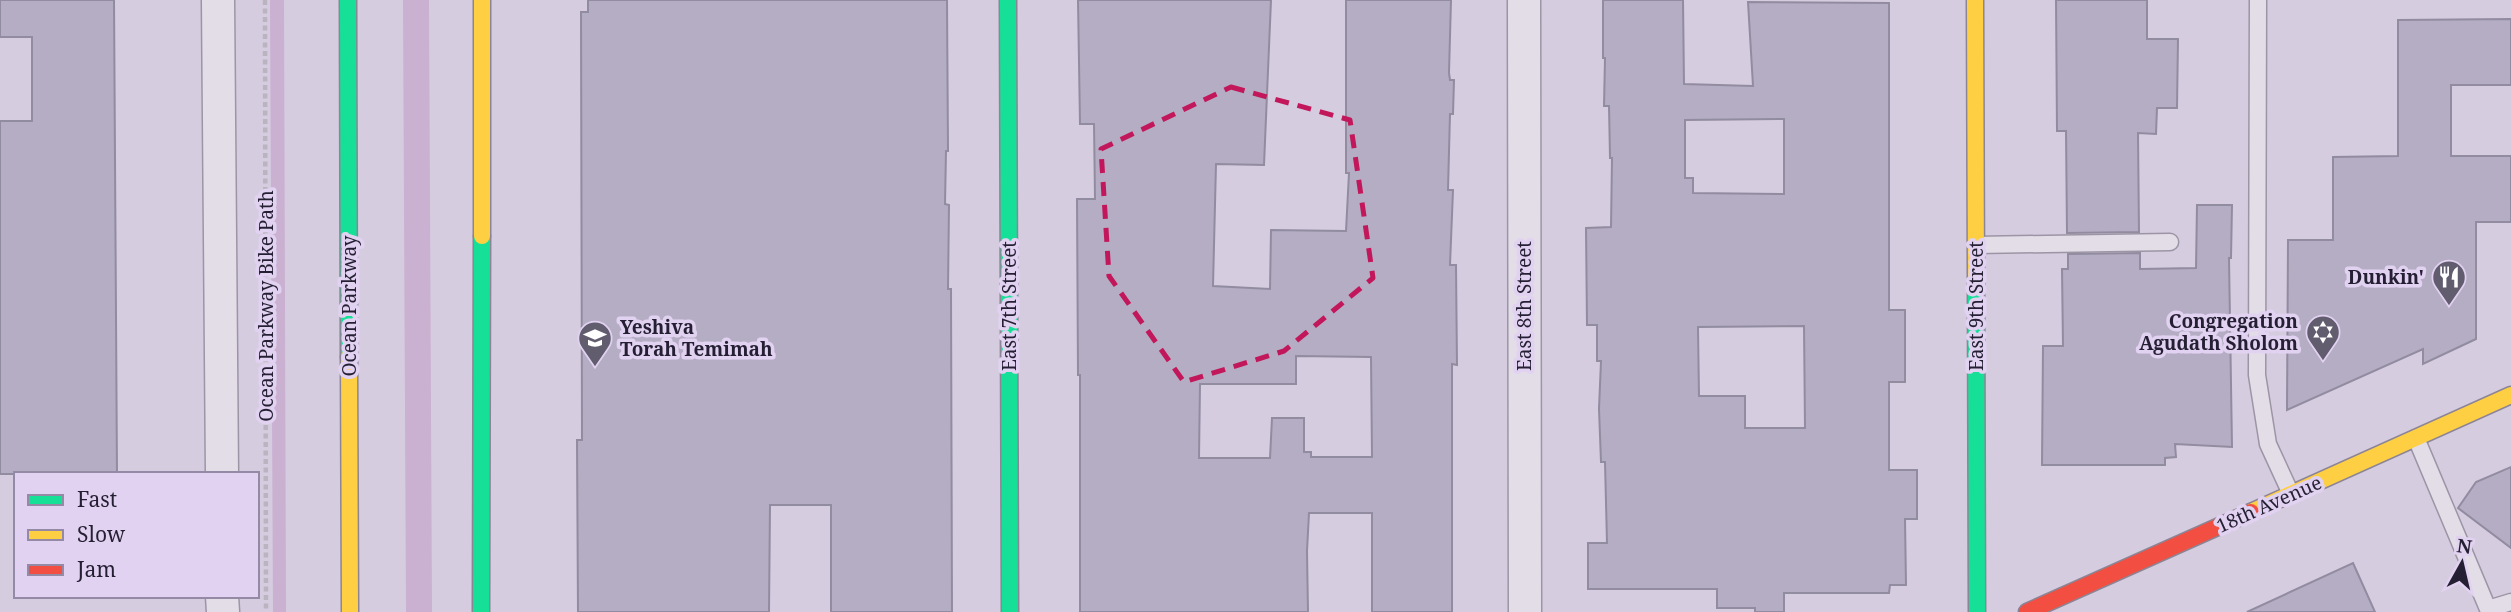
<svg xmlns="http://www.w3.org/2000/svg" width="2511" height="612" viewBox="0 0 2511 612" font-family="'Noto Serif',serif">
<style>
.green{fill:#cab0d1}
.building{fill:#b4adc3;stroke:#928ca0;stroke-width:2;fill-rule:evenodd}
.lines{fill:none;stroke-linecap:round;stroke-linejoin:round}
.lane-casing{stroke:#9c95a5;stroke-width:19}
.street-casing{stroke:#9c95a5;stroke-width:35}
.fast-casing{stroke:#8c8595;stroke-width:19}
.slow-casing{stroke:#8c8595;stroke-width:19}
.jam-casing{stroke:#8c8595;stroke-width:19}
.path{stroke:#bab4c1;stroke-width:4.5;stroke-dasharray:5 3.5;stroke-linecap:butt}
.lane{stroke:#e3dde8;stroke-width:16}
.street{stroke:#e3dde8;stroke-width:32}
.fast{stroke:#16e098;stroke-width:16}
.slow{stroke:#ffcf43;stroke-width:16}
.jam{stroke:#f24e42;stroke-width:16}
.marked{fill:none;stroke:#c2185b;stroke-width:5;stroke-dasharray:14 9;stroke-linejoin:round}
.labels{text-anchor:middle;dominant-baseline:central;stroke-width:7;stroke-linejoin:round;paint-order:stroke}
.poi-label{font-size:19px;font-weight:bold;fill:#241f32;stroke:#e1d2f1;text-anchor:end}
.street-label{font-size:19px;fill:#241f32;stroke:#e1d2f1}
</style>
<rect width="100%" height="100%" fill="#d6cce0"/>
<path class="green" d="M 270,0 L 284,0 L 286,612 L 273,612 Z
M 403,0 L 429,0 L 432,612 L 406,612 Z"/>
<path class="building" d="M 0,0 L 114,0 L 117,474 L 0,474 L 0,121 L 32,121 L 32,37 L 0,37 Z
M 588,0 L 947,0 L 948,151 L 946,151 L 945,204 L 949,205 L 948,289 L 951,289 L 952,612 L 831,612 L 831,505 L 770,505 L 769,612 L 578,612 L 577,440 L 582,440 L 581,12 L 588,12 Z
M 1078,0 L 1271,0 L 1264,165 L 1216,164 L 1213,286 L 1270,289 L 1271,230 L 1346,231 L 1349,173 L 1346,173 L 1346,0 L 1451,0 L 1449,73 L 1450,80 L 1454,80 L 1453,114 L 1450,114 L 1448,190 L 1453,190 L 1450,265 L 1456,265 L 1457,365 L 1452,364 L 1452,612 L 1372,612 L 1372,513 L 1309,513 L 1307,551 L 1308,612 L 1080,612 L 1080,375 L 1078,375 L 1077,199 L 1095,199 L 1094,124 L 1080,124 ZM 1296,356 L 1371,357 L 1372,457 L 1311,457 L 1311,452 L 1304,452 L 1304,418 L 1272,418 L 1270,458 L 1199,458 L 1200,384 L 1296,384 Z
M 1603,0 L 1683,0 L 1684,84 L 1753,86 L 1748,2 L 1889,3 L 1889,310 L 1905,310 L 1905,382 L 1889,382 L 1889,470 L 1917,470 L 1917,519 L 1905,519 L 1906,585 L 1890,585 L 1889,593 L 1784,593 L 1784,612 L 1755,612 L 1755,608 L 1717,608 L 1717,589 L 1588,589 L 1588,543 L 1607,543 L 1605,462 L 1601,462 L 1599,409 L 1601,361 L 1597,361 L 1597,325 L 1587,325 L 1586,228 L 1611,227 L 1612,158 L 1610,158 L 1609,106 L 1604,106 L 1605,58 L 1603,58 ZM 1784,119 L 1784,194 L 1693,193 L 1693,178 L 1685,178 L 1685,120 ZM 1804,326 L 1805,428 L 1745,428 L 1745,396 L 1699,396 L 1698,327 Z
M 2056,0 L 2147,0 L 2147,39 L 2178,39 L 2177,108 L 2157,108 L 2156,134 L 2138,133 L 2139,232 L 2067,233 L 2066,131 L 2057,131 Z
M 2511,19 L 2511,85 L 2451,85 L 2451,156 L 2511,156 L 2511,222 L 2476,222 L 2476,339 L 2423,364 L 2423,349 L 2287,410 L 2288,240 L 2333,240 L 2333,157 L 2398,156 L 2398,20 Z
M 2197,205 L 2232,205 L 2231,258 L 2229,258 L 2232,447 L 2175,444 L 2176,457 L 2165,458 L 2165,465 L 2042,465 L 2043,346 L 2063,346 L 2062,269 L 2068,269 L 2068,254 L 2140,253 L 2140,269 L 2196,268 Z
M 2511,467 L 2511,548 L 2458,508 L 2476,482 Z
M 2353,563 L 2375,612 L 2247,612 Z"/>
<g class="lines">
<g class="lane-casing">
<path id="lane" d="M 2258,0 L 2257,375 L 2268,444 L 2291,494
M 1976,245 L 2170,242
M 2416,438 L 2488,609 L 2511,602"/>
</g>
<g class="street-casing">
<path id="street" d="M 218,0 L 222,474
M 1524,0 L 1525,612
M 222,596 L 223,612"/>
</g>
<g class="fast-casing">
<path id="fast" d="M 348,0 L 349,357
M 1008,0 L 1010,612
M 1976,281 L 1977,612
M 481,612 L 482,236"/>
</g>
<g class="slow-casing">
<path id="slow" d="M 1975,0 L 1976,281
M 482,236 L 482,0
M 349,357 L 350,612
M 2251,512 L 2511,395"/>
</g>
<g class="jam-casing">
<path id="jam" d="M 2027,612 L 2251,512"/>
</g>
<path class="path" d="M 265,0 L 266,612"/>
<use href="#lane" class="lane"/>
<use href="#street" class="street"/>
<use href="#fast" class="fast"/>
<use href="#slow" class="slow"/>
<use href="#jam" class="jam"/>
</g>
<path class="marked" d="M 1231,87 L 1350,120 L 1373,278 L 1284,351 L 1184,382 L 1109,276 L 1101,149 Z"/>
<defs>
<g id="restaurant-pin" transform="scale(1.75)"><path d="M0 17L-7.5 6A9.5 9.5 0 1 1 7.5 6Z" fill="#625c6f" stroke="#e1d2f1"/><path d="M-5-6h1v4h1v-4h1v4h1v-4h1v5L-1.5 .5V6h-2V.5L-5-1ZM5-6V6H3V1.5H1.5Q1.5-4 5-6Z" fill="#fff"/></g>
<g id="synagogue-pin" transform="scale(1.75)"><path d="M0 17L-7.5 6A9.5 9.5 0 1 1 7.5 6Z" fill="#625c6f" stroke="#e1d2f1"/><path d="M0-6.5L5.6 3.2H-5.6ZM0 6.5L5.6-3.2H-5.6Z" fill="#fff"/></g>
<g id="school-pin" transform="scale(1.75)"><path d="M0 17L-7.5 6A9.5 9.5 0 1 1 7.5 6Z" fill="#625c6f" stroke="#e1d2f1"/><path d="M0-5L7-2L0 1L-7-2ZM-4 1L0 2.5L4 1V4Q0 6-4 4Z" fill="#fff"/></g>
</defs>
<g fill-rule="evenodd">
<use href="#restaurant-pin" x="2449" y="277"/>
<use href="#synagogue-pin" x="2323" y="332"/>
<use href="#school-pin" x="595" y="338"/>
</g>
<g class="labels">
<g class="poi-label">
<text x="2424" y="277">Dunkin'</text>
<text x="2298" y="321">Congregation<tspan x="2298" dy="22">Agudath Sholom</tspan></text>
<text x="620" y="327" text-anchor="start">Yeshiva<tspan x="620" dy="22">Torah Temimah</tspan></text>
</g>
<g class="street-label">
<text transform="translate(266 306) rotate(-90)">Ocean Parkway Bike Path</text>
<text transform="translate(349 306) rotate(-90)">Ocean Parkway</text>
<text transform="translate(1009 306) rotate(-90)">East 7th Street</text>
<text transform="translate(1524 306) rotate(-90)">East 8th Street</text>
<text transform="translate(1976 306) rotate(-90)">East 9th Street</text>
<text transform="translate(2269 504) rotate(-24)">18th Avenue</text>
</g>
</g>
<rect x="14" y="472" width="245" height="126" fill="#e1d2f1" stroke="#958aa5" stroke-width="2"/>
<rect x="28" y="495" width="35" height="10" fill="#16e098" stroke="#958aa5" stroke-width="2"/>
<text x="77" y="507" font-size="21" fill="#241f32">Fast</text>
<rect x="28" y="530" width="35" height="10" fill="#ffcf43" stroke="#958aa5" stroke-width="2"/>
<text x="77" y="542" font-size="21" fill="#241f32">Slow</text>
<rect x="28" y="565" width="35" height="10" fill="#f24e42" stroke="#958aa5" stroke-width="2"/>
<text x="77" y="577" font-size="21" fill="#241f32">Jam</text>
<g transform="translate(2462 563) rotate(8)" stroke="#e1d2f1" stroke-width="5" paint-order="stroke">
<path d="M0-5L12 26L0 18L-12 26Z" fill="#241f32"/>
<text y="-10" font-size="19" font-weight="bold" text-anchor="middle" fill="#241f32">N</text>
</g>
</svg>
